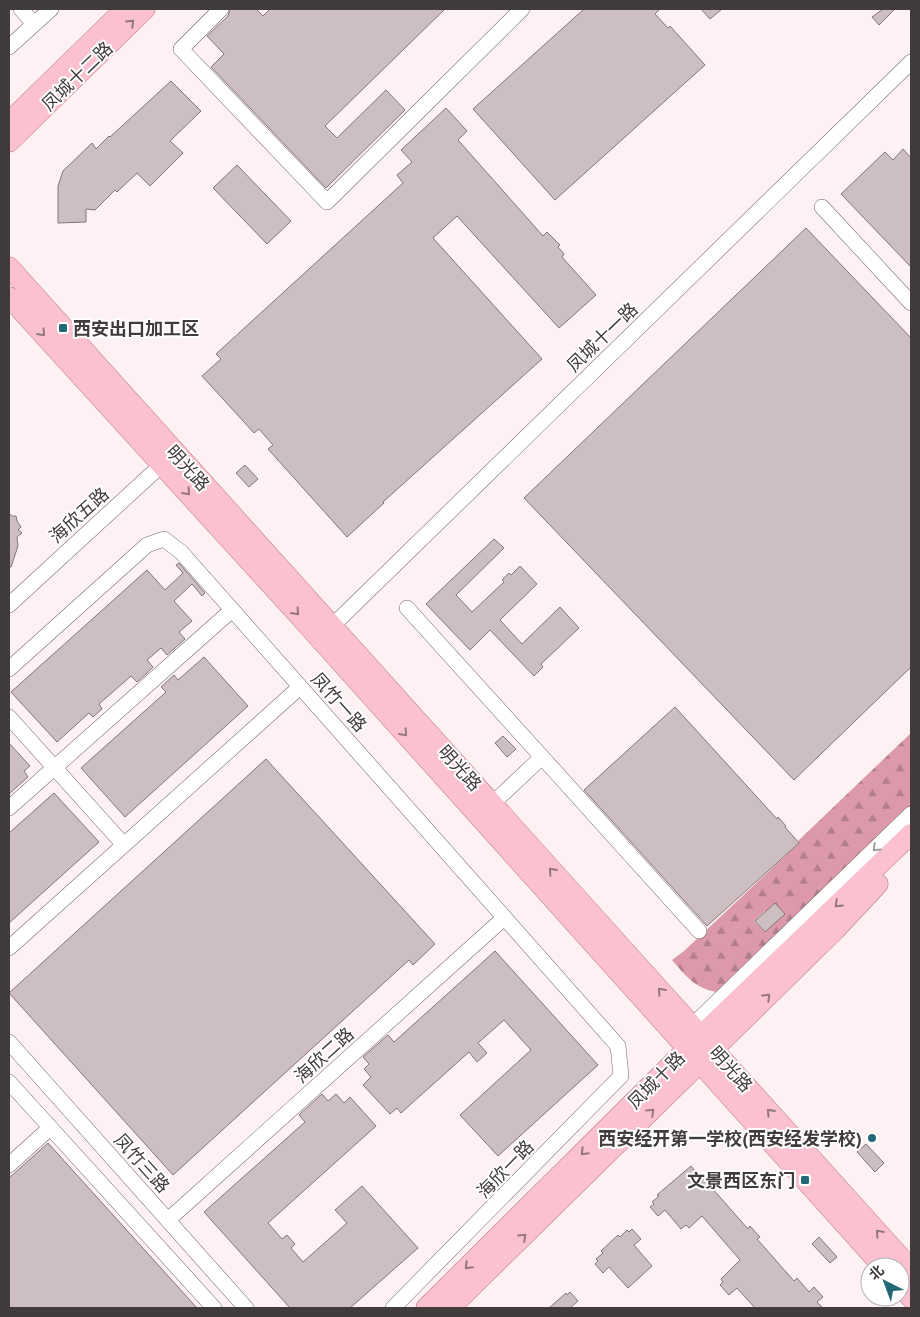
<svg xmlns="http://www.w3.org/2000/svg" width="920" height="1317" viewBox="0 0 920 1317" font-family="'PT Sans','Noto Sans SC',sans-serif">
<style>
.forest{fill:url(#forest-firs);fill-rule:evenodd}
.building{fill:#ccbec1;stroke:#837679}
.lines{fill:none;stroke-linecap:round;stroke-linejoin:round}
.minor-casing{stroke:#736669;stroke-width:16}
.major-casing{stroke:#b97788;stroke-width:21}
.minor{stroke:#fff;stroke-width:15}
.major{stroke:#fbc1d0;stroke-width:20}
.oneway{stroke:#95777f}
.oneway2{stroke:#a09d9e}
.poi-dot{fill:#226977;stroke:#fff;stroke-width:2}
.labels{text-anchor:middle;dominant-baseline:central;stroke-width:4;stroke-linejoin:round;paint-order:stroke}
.street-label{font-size:18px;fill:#413b3c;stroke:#fff}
.poi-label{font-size:18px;font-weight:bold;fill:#413b3c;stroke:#fff;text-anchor:end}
</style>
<defs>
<pattern id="forest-firs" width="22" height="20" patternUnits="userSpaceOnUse" patternTransform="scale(1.25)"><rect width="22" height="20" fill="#db99a9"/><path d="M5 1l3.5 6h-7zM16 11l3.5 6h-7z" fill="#b37e8b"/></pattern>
</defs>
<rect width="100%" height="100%" fill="#fdf1f4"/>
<path class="forest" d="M 911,733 L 911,811 L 717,992 C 694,988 686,976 672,960 L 684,951 L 799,843 L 798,841 ZM 775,903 L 785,914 L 780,918 L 770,907 ZM 765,911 L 775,922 L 765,932 L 754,921 Z"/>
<path class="building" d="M 230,9 L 256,9 L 263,16 L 270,9 L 445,9 L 325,126 L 337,138 L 386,90 L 405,110 L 326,188 L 211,67 L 224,54 L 207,36 L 228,16 Z
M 584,9 L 660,9 L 655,14 L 668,28 L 670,26 L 705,65 L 555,200 L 473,109 Z
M 701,9 L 722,9 L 710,19 Z
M 883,9 L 895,9 L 879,25 L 872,17 Z
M 171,81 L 201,111 L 170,141 L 183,153 L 150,186 L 137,173 L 117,192 L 115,190 L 95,210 L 86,209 L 86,222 L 58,223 L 58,186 L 63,171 L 92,143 L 96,149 L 109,136 L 110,137 Z
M 446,108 L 467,131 L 458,140 L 543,236 L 547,232 L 560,245 L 558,247 L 564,254 L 562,257 L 596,295 L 559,328 L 457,216 L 433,238 L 542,359 L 383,502 L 384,503 L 347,537 L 268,449 L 273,445 L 259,429 L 254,433 L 202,376 L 221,359 L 216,354 L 403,183 L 397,175 L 412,162 L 401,150 Z
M 903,149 L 911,158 L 911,267 L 841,194 L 885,152 L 893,160 Z
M 237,165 L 291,221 L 267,244 L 213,188 Z
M 806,228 L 911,338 L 911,667 L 794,780 L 524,498 Z
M 245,465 L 258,479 L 249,487 L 236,473 Z
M 9,513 L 12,516 L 16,516 L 17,521 L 21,527 L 18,530 L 22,533 L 17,537 L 18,546 L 11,567 L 9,567 Z
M 494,539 L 504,548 L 456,595 L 472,612 L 504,582 L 502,580 L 509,573 L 511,575 L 520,566 L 537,584 L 500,620 L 522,644 L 560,607 L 579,628 L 541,664 L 543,667 L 534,676 L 490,630 L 470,650 L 426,604 Z
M 179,563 L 205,593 L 202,596 L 192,584 L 174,601 L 192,621 L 179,632 L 185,639 L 167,655 L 161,648 L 147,660 L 153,667 L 147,673 L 137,682 L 131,676 L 99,704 L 102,709 L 93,717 L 89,713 L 57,742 L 11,692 L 147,570 L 165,590 L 183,573 L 176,565 Z
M 204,657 L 248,706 L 125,817 L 81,768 L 166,692 L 161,687 L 174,675 L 178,680 Z
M 675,707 L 777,819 L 778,817 L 786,826 L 785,827 L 799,843 L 707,926 L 584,790 Z
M 503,736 L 516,749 L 507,757 L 495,743 Z
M 9,743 L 30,766 L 24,771 L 28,777 L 9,794 Z
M 266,759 L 435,944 L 413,965 L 409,960 L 173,1175 L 9,993 Z
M 54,793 L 99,842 L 9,923 L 9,833 Z
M 775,903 L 785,914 L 765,932 L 755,921 Z
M 495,951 L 598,1065 L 498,1156 L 460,1115 L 531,1050 L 504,1020 L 478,1043 L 487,1053 L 477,1062 L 469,1052 L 401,1113 L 397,1108 L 390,1114 L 363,1085 L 371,1077 L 364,1069 L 369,1064 L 363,1057 L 388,1035 L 394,1042 Z
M 322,1094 L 328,1101 L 336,1094 L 344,1103 L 350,1097 L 376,1126 L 268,1223 L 282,1239 L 287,1235 L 295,1244 L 291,1248 L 303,1262 L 347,1223 L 335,1210 L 362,1186 L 418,1248 L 350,1308 L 290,1308 L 204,1212 L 305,1122 L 299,1115 Z
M 48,1143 L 197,1308 L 9,1308 L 9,1178 Z
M 866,1144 L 884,1163 L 875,1172 L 857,1152 Z
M 691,1166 L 700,1177 L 703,1174 L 713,1185 L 711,1187 L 748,1229 L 750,1226 L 760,1237 L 757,1239 L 794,1281 L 797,1278 L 809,1292 L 814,1287 L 823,1297 L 817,1302 L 823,1308 L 755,1308 L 737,1288 L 729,1295 L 720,1285 L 723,1282 L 721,1279 L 740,1260 L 702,1216 L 689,1228 L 686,1225 L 681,1229 L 665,1210 L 658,1216 L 650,1207 L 654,1204 L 652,1202 L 659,1196 L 657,1195 Z
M 632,1229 L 641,1239 L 634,1245 L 652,1266 L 628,1288 L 609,1267 L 603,1273 L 595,1264 L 598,1261 L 596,1259 L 603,1253 L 601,1251 L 618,1235 L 620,1237 L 627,1230 L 629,1232 Z
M 819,1237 L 837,1257 L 830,1263 L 812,1244 Z
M 570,1292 L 578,1301 L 570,1308 L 549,1308 L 566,1293 L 567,1295 Z"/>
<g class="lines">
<g class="minor-casing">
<path id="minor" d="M 21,9 L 34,24
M 221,9 L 181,49 L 327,202 L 522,9
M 9,47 L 51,9
M 822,207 L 911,303
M 9,605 L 168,459
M 407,608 L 542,757
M 325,633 L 911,62
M 9,669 L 147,545 L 164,539 L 181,552 L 618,1046 L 621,1076 L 393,1308
M 9,717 L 124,845
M 492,804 L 542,757 L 699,931
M 9,808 L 232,610
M 9,948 L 300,687
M 692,1026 L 911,814
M 9,1042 L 246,1308
M 9,1082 L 214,1308
M 9,1165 L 50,1128
M 168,1220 L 504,918"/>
</g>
<g class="major-casing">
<path id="major" d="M 9,122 L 125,9
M 9,142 L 145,9
M 9,267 L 911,1269
M 9,297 L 302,619 L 883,1267
M 900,1285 L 911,1298
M 426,1308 L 687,1049 L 911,834
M 450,1308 L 835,930 L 878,884"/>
</g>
<use href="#minor" class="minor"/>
<use href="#major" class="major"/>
</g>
<defs><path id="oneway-chevron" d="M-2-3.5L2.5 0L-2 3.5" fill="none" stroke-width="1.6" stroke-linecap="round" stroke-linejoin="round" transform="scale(1.25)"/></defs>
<g class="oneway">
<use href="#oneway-chevron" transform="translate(131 23) rotate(-44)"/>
<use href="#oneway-chevron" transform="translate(42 333) rotate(48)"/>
<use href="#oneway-chevron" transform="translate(187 492) rotate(48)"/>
<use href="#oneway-chevron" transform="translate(296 612) rotate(48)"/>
<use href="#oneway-chevron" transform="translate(404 733) rotate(48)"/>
<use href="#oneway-chevron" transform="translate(552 871) rotate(-132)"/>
<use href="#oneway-chevron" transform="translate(838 904) rotate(136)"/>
<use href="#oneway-chevron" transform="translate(661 991) rotate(-132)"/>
<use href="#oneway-chevron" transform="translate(767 997) rotate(-44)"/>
<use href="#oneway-chevron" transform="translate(651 1112) rotate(-44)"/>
<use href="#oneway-chevron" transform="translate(770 1112) rotate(-132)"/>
<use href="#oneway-chevron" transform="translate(584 1152) rotate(135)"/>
<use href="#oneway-chevron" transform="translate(879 1233) rotate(-132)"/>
<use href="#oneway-chevron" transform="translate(523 1237) rotate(-44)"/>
<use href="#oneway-chevron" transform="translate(468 1266) rotate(135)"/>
</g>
<use class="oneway2" href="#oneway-chevron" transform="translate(876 848) rotate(136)"/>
<g class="poi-dot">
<rect x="58" y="323" width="10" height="10" rx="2.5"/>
<circle cx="872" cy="1138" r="5"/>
<rect x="800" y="1175" width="10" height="10" rx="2.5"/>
</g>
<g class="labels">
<g class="street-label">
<text transform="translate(77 76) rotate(-44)">凤城十二路</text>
<text transform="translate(602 337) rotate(-44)">凤城十一路</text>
<text transform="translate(188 468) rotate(48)">明光路</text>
<text transform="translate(79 515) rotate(-42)">海欣五路</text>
<text transform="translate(339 702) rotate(48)">凤竹一路</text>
<text transform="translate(460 768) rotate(48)">明光路</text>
<text transform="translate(324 1055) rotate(-42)">海欣二路</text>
<text transform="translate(731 1069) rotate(48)">明光路</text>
<text transform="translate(656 1080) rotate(-45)">凤城十路</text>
<text transform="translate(142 1163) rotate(48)">凤竹三路</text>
<text transform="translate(505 1169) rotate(-46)">海欣一路</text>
</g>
<g class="poi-label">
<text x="73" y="328" text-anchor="start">西安出口加工区</text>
<text x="862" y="1138">西安经开第一学校(西安经发学校)</text>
<text x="795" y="1180">文景西区东门</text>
</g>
</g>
<rect width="920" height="1317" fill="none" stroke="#413b3c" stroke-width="20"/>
<g transform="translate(885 1282) rotate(318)"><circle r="24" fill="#ffffff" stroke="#b3b1b1"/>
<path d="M0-4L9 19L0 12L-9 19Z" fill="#226977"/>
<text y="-8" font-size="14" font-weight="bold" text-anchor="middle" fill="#413b3c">北</text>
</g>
</svg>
